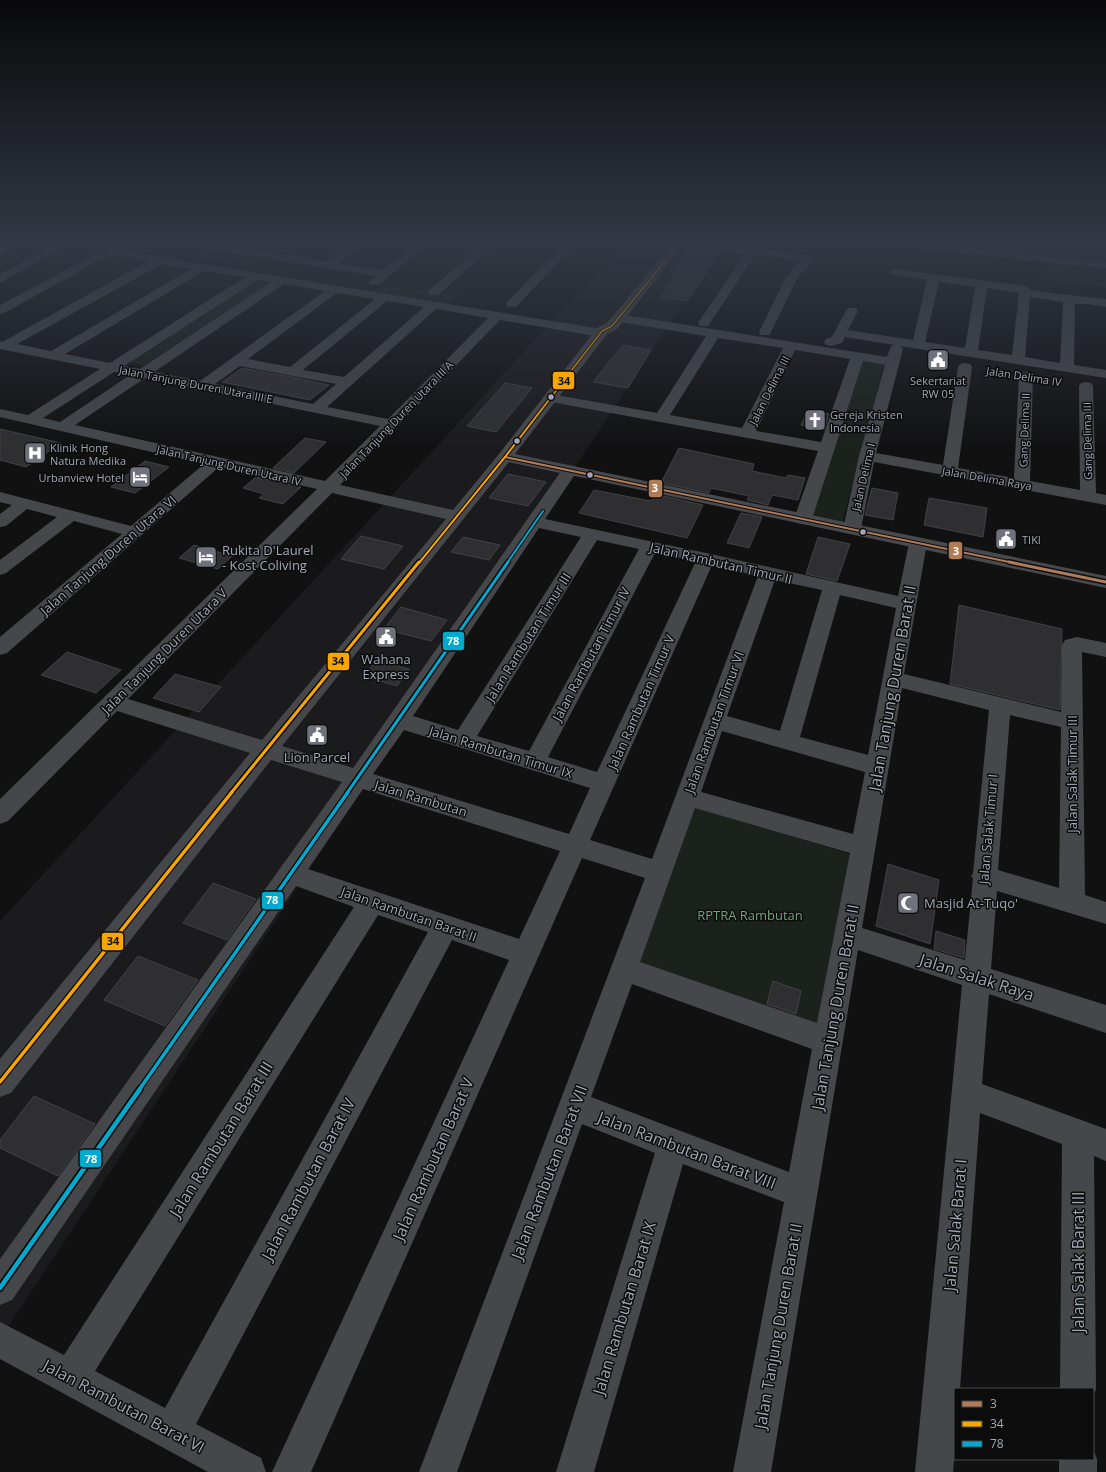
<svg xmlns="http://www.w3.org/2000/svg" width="1106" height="1472" viewBox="0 0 1106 1472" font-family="'Open Sans',sans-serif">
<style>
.built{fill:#1b1b1e}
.green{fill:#1b221c}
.building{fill:#2f2f32;stroke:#404246}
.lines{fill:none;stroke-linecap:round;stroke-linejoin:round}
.minor{fill:#45474b;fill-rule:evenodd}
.major{fill:#48494c;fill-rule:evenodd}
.bus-1-far1-casing{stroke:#0c0c0d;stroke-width:4}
.bus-1-casing{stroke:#0c0c0d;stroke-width:6}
.bus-2-far3-casing{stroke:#0c0c0d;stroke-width:3}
.bus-2-far2-casing{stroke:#0c0c0d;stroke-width:4}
.bus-2-far1-casing{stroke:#0c0c0d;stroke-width:6}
.bus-2-casing{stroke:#0c0c0d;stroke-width:6}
.bus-3-far3-casing{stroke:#0c0c0d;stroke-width:4}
.bus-3-far2-casing{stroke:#0c0c0d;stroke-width:6}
.bus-3-far1-casing{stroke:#0c0c0d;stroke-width:6}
.bus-3-casing{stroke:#0c0c0d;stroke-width:8}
.bus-1-far1{stroke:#b07c57;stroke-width:2}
.bus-1{stroke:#b07c57;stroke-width:3}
.bus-2-far3{stroke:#f7a600;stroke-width:1.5}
.bus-2-far2{stroke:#f7a600;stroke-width:2}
.bus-2-far1{stroke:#f7a600;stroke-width:3}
.bus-2{stroke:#f7a600;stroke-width:3.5}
.bus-3-far3{stroke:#00a9ce;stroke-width:2}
.bus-3-far2{stroke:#00a9ce;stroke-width:3}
.bus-3-far1{stroke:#00a9ce;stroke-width:3.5}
.bus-3{stroke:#00a9ce;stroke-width:4.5}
.bus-dot{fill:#a1a7b5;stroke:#0c0c0d;stroke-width:1.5}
.labels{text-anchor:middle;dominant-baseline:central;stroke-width:3;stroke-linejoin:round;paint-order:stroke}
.far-street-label{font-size:11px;fill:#a1a7b5;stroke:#0c0c0d}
.far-poi-label{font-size:11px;fill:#a1a7b5;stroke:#0c0c0d;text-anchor:start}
.poi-label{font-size:13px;fill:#a1a7b5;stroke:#0c0c0d;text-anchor:start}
.street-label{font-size:13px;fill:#a1a7b5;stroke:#0c0c0d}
.park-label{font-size:13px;fill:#75a278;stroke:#0c0c0d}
.near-street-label{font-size:16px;fill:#a1a7b5;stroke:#0c0c0d}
.line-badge{stroke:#0c0c0d;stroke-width:1.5}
.badge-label{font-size:11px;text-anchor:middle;font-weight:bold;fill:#fff}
.pale-badge-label{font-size:11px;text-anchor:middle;font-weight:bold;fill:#111}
</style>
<rect width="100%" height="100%" fill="#111112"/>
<path class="built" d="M 623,244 L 722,244 L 0,1339 L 0,921 Z
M 898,244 L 1106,244 L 1106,288 L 1045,280 L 1043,259 Z"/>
<path class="green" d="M 207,250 L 245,257 L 230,265 L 192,259 Z
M 254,280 L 272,283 L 148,366 L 128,362 Z
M 385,283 L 459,295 L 446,306 L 372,293 Z
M 863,361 L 884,365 L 842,524 L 812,518 Z
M 693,806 L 853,855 L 816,1032 L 634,966 Z"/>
<path class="building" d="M 690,247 L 720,252 L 687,301 L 660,297 L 668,288 L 665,287 L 676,273 L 670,272 Z
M 623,345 L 651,350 L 628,388 L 593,382 Z
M 242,368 L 297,378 L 329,385 L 310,400 L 222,382 Z
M 505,383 L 532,388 L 496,432 L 467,426 Z
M 808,410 L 829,414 L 824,430 L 801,425 Z
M 0,429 L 13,432 L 61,443 L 26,467 L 0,460 Z
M 305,438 L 326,442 L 294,473 L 273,468 Z
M 679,448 L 754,464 L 752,471 L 786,478 L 788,475 L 805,478 L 798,500 L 772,495 L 768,505 L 747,500 L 749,496 L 711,488 L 709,493 L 661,483 Z
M 145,461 L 169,467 L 135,493 L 111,487 Z
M 508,474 L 532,479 L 546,482 L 528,506 L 489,498 Z
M 256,477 L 301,487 L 283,504 L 259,498 L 264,494 L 243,488 Z
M 872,488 L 898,493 L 893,520 L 865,515 Z
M 594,490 L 651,501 L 655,494 L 703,505 L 687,538 L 579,513 Z
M 929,498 L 987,508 L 983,537 L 924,525 Z
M 741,513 L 762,517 L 749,548 L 727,543 Z
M 361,536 L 403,546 L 384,569 L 341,559 Z
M 463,537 L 500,545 L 489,560 L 451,552 Z
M 818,537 L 850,544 L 837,581 L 806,574 Z
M 194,545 L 232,556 L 218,569 L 179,558 Z
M 959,605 L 1062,629 L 1060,710 L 950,684 Z
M 401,607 L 447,620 L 431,641 L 384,629 Z
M 67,652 L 121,670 L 96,693 L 41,675 Z
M 377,660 L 397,666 L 409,669 L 397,686 L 364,676 Z
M 175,674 L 221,687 L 199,712 L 153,698 Z
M 888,864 L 939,880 L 930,944 L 876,926 Z
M 213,883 L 256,899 L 227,940 L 183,923 Z
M 936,931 L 965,940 L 964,958 L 934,949 Z
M 138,956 L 198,980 L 165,1026 L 104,1000 Z
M 773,981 L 801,991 L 796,1014 L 767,1004 Z
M 34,1096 L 95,1124 L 58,1176 L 0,1148 L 0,1140 Z"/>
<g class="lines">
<path class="minor" d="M 4,244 L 17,244 L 4,254 L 0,255 L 0,247 Z
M 54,244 L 68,244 L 0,283 L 0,274 Z
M 120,244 L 130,244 L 131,246 L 124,251 L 601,329 L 606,330 L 607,333 L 606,336 L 601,337 L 500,320 L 340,485 L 453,510 L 499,454 L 505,452 L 511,454 L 513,457 L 282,746 L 353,768 L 564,467 L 570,465 L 576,467 L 578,470 L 545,519 L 706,553 L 898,596 L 909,543 L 912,539 L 918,538 L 924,539 L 927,543 L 904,674 L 1061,712 L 1062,645 L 1065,640 L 1077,637 L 1106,643 L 1106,657 L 1082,652 L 1085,895 L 1106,902 L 1106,924 L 997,891 L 991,969 L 1106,1005 L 1106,1033 L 989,994 L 982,1084 L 1106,1129 L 1106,1161 L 1094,1156 L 1096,1389 L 1093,1397 L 1093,1389 L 1060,1389 L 1062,1144 L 980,1113 L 960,1389 L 955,1389 L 955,1449 L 953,1472 L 915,1472 L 962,985 L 858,950 L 771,1472 L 733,1472 L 784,1202 L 683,1164 L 594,1472 L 556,1472 L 655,1153 L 582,1124 L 457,1472 L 419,1472 L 645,878 L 582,858 L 311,1472 L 272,1472 L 509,960 L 452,940 L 196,1424 L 261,1458 L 266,1472 L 208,1472 L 0,1359 L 0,1322 L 64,1355 L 354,907 L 296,886 L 12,1300 L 0,1305 L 0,1259 L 342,782 L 271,760 L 11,1093 L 0,1097 L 0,1059 L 250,753 L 117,711 L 8,821 L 0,824 L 0,799 L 317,489 L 219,467 L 7,653 L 0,655 L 0,637 L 122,534 L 74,521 L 6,573 L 0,575 L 0,560 L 57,517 L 27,509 L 6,526 L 0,527 L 0,514 L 12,505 L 0,502 L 0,492 L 131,526 L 204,464 L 0,417 L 0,409 L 28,415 L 100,369 L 0,349 L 0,341 L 2,342 L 149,261 L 113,255 L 98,261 L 4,313 L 0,314 L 0,305 L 90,257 ZM 162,264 L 191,269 L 51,351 L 17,344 ZM 204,271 L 245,277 L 110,363 L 65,354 ZM 257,280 L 271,282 L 140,369 L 124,366 ZM 284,284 L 325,291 L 200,381 L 154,372 ZM 337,293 L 375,299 L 290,367 L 248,359 ZM 387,301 L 424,307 L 344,377 L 303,370 ZM 436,309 L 488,318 L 388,419 L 327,407 ZM 240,366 L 336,384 L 313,404 L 215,384 ZM 114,372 L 130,375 L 60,422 L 43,418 ZM 145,378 L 380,426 L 325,481 L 75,425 ZM 332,493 L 446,519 L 262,740 L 128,699 ZM 539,528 L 581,537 L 458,730 L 413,716 ZM 597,540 L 639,549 L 529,751 L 477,736 ZM 655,553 L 696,561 L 597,772 L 548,757 ZM 712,565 L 758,576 L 652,859 L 590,840 ZM 775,580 L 822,590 L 780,731 L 727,716 ZM 840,595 L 896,608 L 868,755 L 800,737 ZM 902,688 L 989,710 L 973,873 L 971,876 L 973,878 L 965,960 L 862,928 ZM 1010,715 L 1061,727 L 1059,888 L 998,870 ZM 404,730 L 590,788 L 569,834 L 373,774 ZM 722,731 L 865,772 L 853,834 L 701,792 ZM 363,789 L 560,851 L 519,939 L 308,869 ZM 695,808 L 850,853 L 817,1023 L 640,962 ZM 378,915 L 428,932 L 165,1408 L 95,1371 ZM 632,984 L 812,1049 L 789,1172 L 591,1097 Z
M 187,244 L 215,244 L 326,261 L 350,244 L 362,244 L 338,263 L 383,270 L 416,244 L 428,244 L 378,285 L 370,285 L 368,283 L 376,276 L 192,247 Z
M 484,244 L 496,244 L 438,295 L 430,295 L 428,292 L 430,289 Z
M 564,244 L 575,244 L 516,307 L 508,307 L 506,304 L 508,301 Z
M 689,244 C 729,244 766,250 806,255 L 810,256 L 813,260 L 798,277 L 771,332 L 770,335 L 760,335 L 759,332 L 786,277 L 800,261 L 755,255 L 708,326 L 700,326 L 698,323 L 745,254 L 694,247 Z
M 902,244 L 940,244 L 1106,263 L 1106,269 L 907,247 Z
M 895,269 L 1025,286 L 1029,287 L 1031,290 C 1056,294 1081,296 1106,299 L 1106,307 L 1087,304 L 1075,304 L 1074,365 L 1106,370 L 1106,378 L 900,346 L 903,349 L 876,453 L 943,465 L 958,367 L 960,364 L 965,363 L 970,364 L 972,367 L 958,468 L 1014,478 L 1019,376 L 1021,373 L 1026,372 L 1031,373 L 1033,376 L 1030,481 L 1080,490 L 1079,386 L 1081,383 L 1086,382 L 1091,383 L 1093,386 L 1096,493 L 1106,495 L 1106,505 L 874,462 L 861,529 L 858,533 L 852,534 L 846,533 L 843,529 L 859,456 L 885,365 L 863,361 L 812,519 L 809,523 L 803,524 L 797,523 L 794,519 L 818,451 L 551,402 L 546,401 L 544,398 L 546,395 L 551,394 L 657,413 L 706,336 L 614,321 L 612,318 L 614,315 L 618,314 L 887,357 L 891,346 L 895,345 L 845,337 L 842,343 L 831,346 L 826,345 L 824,342 L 826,339 L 832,337 L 846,311 L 848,308 L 856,308 L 858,311 L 848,330 L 913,340 L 927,280 L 891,274 L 889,272 L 891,270 ZM 939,282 L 975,287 L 965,348 L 925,342 ZM 987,288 L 1019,293 L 1012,355 L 978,350 ZM 1030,297 L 1063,302 L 1060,363 L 1025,357 ZM 718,338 L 783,348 L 742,428 L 670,415 ZM 795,350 L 850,359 L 821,442 L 756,431 Z
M 1093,1449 L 1097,1459 L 1097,1472 L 1059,1472 L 1059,1459 L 1093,1459 Z"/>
<path class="major" d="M 673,244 L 684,244 L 617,329 L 607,334 L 515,454 L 1106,576 L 1106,588 L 499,460 L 497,457 L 499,454 L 597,328 L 607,323 Z"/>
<g class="bus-1-far1-casing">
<path id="bus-1-far1" d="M 505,457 L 1014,563"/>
</g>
<g class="bus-1-casing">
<path id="bus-1" d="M 1009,562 L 1106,582"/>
</g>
<g class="bus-2-far3-casing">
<path id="bus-2-far3" d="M 561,384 L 602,331 L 612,326 L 679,244"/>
</g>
<g class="bus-2-far2-casing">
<path id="bus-2-far2" d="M 419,563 L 505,457 L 562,383"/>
</g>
<g class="bus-2-far1-casing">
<path id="bus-2-far1" d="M 231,793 L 419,562"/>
</g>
<g class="bus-2-casing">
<path id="bus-2" d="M 0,1082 L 232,792"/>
</g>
<g class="bus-3-far3-casing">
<path id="bus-3-far3" d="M 507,563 L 543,511"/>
</g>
<g class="bus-3-far2-casing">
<path id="bus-3-far2" d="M 347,793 L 508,562"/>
</g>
<g class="bus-3-far1-casing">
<path id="bus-3-far1" d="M 139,1090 L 348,792"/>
</g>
<g class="bus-3-casing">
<path id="bus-3" d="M 0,1288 L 140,1089"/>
</g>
<use href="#bus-1-far1" class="bus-1-far1"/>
<use href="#bus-1" class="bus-1"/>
<use href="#bus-2-far3" class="bus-2-far3"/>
<use href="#bus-2-far2" class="bus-2-far2"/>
<use href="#bus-2-far1" class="bus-2-far1"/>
<use href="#bus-2" class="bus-2"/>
<use href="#bus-3-far3" class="bus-3-far3"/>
<use href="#bus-3-far2" class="bus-3-far2"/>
<use href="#bus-3-far1" class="bus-3-far1"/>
<use href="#bus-3" class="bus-3"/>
</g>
<linearGradient id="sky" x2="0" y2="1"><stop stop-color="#09090a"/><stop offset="0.54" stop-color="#323844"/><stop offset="1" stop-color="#323844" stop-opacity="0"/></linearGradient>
<rect width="1106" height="450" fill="url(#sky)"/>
<defs>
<g id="civic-square" transform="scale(1.15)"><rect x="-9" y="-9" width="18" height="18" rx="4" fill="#6f727c" stroke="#0c0c0d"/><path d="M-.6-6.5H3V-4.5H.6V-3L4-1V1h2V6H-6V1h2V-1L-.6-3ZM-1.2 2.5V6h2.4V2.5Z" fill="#fff"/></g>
<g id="church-square" transform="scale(1.15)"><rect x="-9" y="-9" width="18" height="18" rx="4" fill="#6f727c" stroke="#0c0c0d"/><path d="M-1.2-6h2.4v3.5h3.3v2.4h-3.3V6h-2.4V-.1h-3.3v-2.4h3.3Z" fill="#fff"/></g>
<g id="hospital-square" transform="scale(1.15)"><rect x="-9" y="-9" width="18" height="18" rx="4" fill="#6f727c" stroke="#0c0c0d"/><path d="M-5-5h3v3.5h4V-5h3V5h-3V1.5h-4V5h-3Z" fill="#fff"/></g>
<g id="hotel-square" transform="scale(1.15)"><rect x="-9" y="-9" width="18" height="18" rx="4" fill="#6f727c" stroke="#0c0c0d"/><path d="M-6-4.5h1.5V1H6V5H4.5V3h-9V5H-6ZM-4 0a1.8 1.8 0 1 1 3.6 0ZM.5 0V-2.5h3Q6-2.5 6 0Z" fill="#fff"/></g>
<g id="mosque-square" transform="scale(1.15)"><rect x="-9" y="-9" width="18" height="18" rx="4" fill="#6f727c" stroke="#0c0c0d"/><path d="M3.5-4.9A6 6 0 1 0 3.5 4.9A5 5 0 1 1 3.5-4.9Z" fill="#fff"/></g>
</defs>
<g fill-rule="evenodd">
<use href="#civic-square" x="938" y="360"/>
<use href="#church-square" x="815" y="420"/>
<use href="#hospital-square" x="35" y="453"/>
<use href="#hotel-square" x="140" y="477"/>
<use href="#civic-square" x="1006" y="539"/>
<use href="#hotel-square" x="206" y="557"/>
<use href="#civic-square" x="386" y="637"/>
<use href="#civic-square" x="317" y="735"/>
<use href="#mosque-square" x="908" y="903"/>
</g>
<g class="bus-dot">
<circle cx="551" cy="397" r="3.5"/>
<circle cx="517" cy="441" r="3.5"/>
<circle cx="590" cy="475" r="3.5"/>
<circle cx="863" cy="532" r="3.5"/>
</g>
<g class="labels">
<g class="far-street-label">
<text transform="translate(1024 376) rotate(9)">Jalan Delima IV</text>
<text transform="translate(196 384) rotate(11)">Jalan Tanjung Duren Utara III E</text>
<text transform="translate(769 390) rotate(-63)">Jalan Delima III</text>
<text transform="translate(396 419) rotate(-46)">Jalan Tanjung Duren Utara III A</text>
<text transform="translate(1024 430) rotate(-88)">Gang Delima II</text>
<text transform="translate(1087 441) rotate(-91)">Gang Delima III</text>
<text transform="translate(229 465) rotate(13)">Jalan Tanjung Duren Utara IV</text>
<text transform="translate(863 477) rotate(-77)">Jalan Delima I</text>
<text transform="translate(987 478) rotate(10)">Jalan Delima Raya</text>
</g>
<g class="far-poi-label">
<text x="938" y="380" text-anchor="middle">Sekertariat<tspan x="938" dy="13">RW 05</tspan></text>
<text x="830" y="414">Gereja Kristen<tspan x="830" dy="13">Indonesia</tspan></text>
<text x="50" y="447">Klinik Hong<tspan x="50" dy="13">Natura Medika</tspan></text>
<text x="124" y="477" text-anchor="end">Urbanview Hotel</text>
<text x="1022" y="539">TIKI</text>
</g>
<g class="poi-label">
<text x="222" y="550">Rukita D'Laurel<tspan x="222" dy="15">- Kost Coliving</tspan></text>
<text x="386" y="659" text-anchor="middle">Wahana<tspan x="386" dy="15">Express</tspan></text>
<text x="317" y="757" text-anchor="middle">Lion Parcel</text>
<text x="924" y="903">Masjid At-Tuqo'</text>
</g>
<g class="street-label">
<text transform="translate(108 555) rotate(-41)">Jalan Tanjung Duren Utara VI</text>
<text transform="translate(721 563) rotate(13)">Jalan Rambutan Timur II</text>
<text transform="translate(528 637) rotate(-58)">Jalan Rambutan Timur III</text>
<text transform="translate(164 651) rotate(-45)">Jalan Tanjung Duren Utara V</text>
<text transform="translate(591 654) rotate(-62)">Jalan Rambutan Timur IV</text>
<text transform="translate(641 702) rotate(-66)">Jalan Rambutan Timur V</text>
<text transform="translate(714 722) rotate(-70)">Jalan Rambutan Timur VI</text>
<text transform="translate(501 752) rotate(17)">Jalan Rambutan Timur IX</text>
<text transform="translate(1072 774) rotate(-90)">Jalan Salak Timur III</text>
<text transform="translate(421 798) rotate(17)">Jalan Rambutan</text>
<text transform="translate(988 829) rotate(-85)">Jalan Salak Timur I</text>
<text transform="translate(409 914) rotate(19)">Jalan Rambutan Barat II</text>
</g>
<g class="park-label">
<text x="750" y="915">RPTRA Rambutan</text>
</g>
<g class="near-street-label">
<text transform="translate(892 688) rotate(-80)">Jalan Tanjung Duren Barat II</text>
<text transform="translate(977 977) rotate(18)">Jalan Salak Raya</text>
<text transform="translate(835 1007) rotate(-80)">Jalan Tanjung Duren Barat II</text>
<text transform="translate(221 1139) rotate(-58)">Jalan Rambutan Barat III</text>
<text transform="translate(687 1150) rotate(21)">Jalan Rambutan Barat VIII</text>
<text transform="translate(433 1159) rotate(-66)">Jalan Rambutan Barat V</text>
<text transform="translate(549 1172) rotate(-69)">Jalan Rambutan Barat VII</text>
<text transform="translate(308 1179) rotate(-62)">Jalan Rambutan Barat IV</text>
<text transform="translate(955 1225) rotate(-85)">Jalan Salak Barat I</text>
<text transform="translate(1078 1262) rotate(-90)">Jalan Salak Barat III</text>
<text transform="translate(624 1308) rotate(-73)">Jalan Rambutan Barat IX</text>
<text transform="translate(778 1326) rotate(-80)">Jalan Tanjung Duren Barat II</text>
<text transform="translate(124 1406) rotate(28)">Jalan Rambutan Barat VI</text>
</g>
</g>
<g class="line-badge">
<rect x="552" y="371" width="23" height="19" rx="4" fill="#f7a600"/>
<rect x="648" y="479" width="15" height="19" rx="4" fill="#b07c57"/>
<rect x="948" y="541" width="15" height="19" rx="4" fill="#b07c57"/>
<rect x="442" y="631" width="23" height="20" rx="4" fill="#00a9ce"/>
<rect x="327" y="652" width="23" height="19" rx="4" fill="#f7a600"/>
<rect x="261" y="891" width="23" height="19" rx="4" fill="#00a9ce"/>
<rect x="101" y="932" width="23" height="19" rx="4" fill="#f7a600"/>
<rect x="79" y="1149" width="23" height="19" rx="4" fill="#00a9ce"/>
</g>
<g class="badge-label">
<text x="655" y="492">3</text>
<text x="956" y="555">3</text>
<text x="453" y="645">78</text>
<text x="272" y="904">78</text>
<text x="91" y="1163">78</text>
</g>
<g class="pale-badge-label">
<text x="564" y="385">34</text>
<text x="338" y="665">34</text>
<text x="113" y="945">34</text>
</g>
<rect x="954" y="1388" width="140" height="72" fill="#0c0c0d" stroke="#484a50"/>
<rect x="962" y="1401" width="20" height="6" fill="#b07c57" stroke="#484a50"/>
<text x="990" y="1408" font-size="12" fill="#a1a7b5">3</text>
<rect x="962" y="1421" width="20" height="6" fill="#f7a600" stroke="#484a50"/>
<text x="990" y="1428" font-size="12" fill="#a1a7b5">34</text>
<rect x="962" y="1441" width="20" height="6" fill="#00a9ce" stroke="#484a50"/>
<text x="990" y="1448" font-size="12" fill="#a1a7b5">78</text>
</svg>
